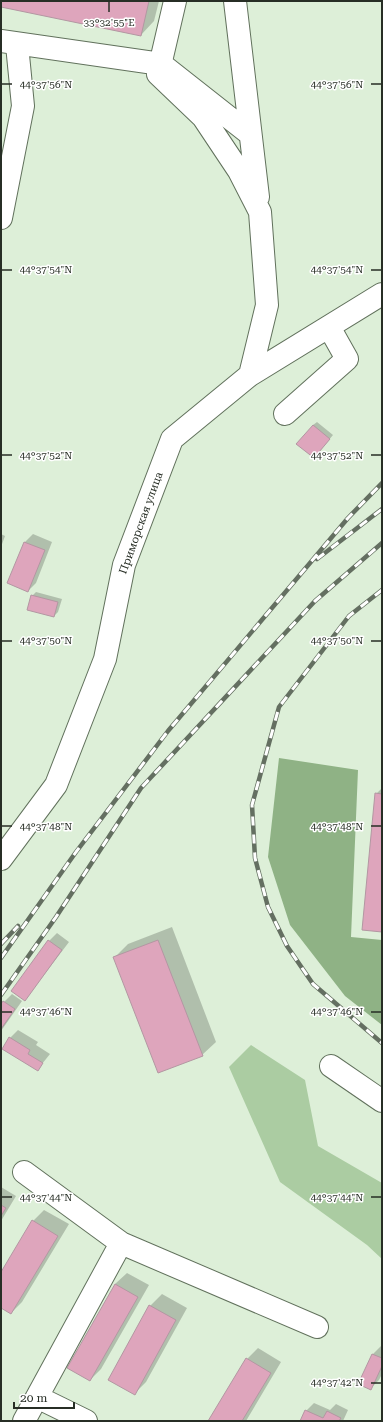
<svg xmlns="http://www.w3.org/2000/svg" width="383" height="1422" viewBox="0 0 383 1422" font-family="'Roboto Serif',serif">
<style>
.green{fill:#abcca2}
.forest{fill:#8fb285}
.shadow{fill:#0003}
.building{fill:#dea5bc;stroke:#b397a2}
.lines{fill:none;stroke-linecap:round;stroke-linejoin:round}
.minor-casing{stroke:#61715c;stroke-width:24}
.minor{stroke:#fff;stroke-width:22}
.rail-casing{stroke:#646f61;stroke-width:4.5}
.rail{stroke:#fff;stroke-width:3;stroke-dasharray:9;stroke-linecap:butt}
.ticks{fill:none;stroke:#272e25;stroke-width:1.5}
.labels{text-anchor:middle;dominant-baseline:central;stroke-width:3;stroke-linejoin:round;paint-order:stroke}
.street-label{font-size:11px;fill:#272e25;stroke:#fff}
.ticks-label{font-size:10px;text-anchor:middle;fill:#272e25;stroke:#fff;stroke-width:3;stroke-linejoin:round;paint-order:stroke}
</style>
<rect width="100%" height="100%" fill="#ddefd8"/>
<path class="green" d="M 251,1045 L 305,1080 L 318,1146 L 382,1183 L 382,1259 L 367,1245 L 280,1182 L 229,1067 Z"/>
<path class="forest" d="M 279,758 L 358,770 L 351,937 L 382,940 L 382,1025 L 345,996 L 290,925 L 268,857 Z"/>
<path class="shadow" d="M 1,1 L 159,1 L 154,21 L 141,35 L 1,6 Z
M 317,422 L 333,435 L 318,453 L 313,425 Z
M 1,534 L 5,536 L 1,547 Z
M 33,534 L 52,542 L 36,583 L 28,591 L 8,583 L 25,542 Z
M 36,592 L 62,599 L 58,612 L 54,616 L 32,596 Z
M 382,788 L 382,931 L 376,794 Z
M 172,927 L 216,1042 L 202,1055 L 114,958 L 128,944 Z
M 57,933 L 69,942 L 25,1000 L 49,941 Z
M 12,994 L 22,1001 L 1,1031 L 1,1005 Z
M 18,1030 L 38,1042 L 36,1045 L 50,1054 L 38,1069 L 10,1038 Z
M 1,1187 L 16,1196 L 1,1221 Z
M 44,1210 L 69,1224 L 22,1302 L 11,1313 L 1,1307 L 1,1274 L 33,1221 Z
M 127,1273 L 149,1285 L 101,1369 L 90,1380 L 115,1284 Z
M 162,1294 L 187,1308 L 146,1382 L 135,1393 L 150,1306 Z
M 381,1346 L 382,1374 L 379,1380 L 371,1388 L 373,1354 Z
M 258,1348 L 281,1362 L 246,1421 L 209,1421 L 247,1359 Z
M 314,1403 L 330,1410 L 336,1404 L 348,1410 L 343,1421 L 301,1421 L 306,1411 Z"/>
<path class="building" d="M 1,1 L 149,1 L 141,36 L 1,7 Z
M 313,425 L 330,439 L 314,458 L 296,444 Z
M 24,542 L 45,550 L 28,592 L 7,583 Z
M 31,595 L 58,602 L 54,617 L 27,610 Z
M 375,793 L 382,794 L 382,932 L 362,930 Z
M 48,940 L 62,950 L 25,1001 L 11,991 Z
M 158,940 L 203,1056 L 158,1073 L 113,957 Z
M 3,1001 L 15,1009 L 1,1029 L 1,1004 Z
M 9,1037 L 30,1050 L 28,1054 L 43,1063 L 38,1071 L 2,1049 Z
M 1,1205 L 6,1208 L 1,1216 Z
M 32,1220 L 58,1236 L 11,1314 L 1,1308 L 1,1272 Z
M 115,1284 L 138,1297 L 90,1381 L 67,1368 Z
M 149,1305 L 176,1320 L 135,1395 L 108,1380 Z
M 372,1354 L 382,1358 L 382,1366 L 371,1390 L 358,1384 Z
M 246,1358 L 271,1373 L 242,1421 L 208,1421 Z
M 305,1410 L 323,1418 L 327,1411 L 341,1418 L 339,1421 L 300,1421 Z"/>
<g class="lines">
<g class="minor-casing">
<path id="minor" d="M 175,1 L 158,74 L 203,117 L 239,171 L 260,212 L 267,305 L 250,375
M 235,1 L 258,197
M 1,41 L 161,64 L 250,134
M 1,218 L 23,106 L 17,45
M 285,414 L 347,359 L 329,327
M 1,859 L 56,785 L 105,659 L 124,565 L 172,439 L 250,375 L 382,294
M 331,1066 L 382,1101
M 24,1172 L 121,1243
M 37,1397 L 121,1243 L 317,1327
M 24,1421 L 37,1397 L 86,1421"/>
</g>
<use href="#minor" class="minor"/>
<g class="rail-casing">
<path id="rail" d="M 317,559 L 382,509
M 382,590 L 349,616 L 279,707 L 252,805 L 255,858 L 268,907 L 287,946 L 313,984 L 382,1043
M 1,944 L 18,926
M 1,958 L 76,852 L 168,731 L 348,518 L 382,483
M 1,995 L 56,917 L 141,788 L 315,601 L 382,543"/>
</g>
<use href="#rail" class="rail"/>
</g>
<path class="ticks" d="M 109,2 L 109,12M 2,84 L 12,84M 371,84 L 381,84M 2,270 L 12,270M 371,270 L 381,270M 2,455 L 12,455M 371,455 L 381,455M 2,641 L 12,641M 371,641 L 381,641M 2,826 L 12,826M 371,826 L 381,826M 2,1012 L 12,1012M 371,1012 L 381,1012M 2,1197 L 12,1197M 371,1197 L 381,1197M 371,1383 L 381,1383"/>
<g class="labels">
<g class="street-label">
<text transform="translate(141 523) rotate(-70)">Приморская улица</text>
</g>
</g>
<g class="ticks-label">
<text x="109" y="26">33°32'55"E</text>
<text x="46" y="88">44°37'56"N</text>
<text x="337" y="88">44°37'56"N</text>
<text x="46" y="273">44°37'54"N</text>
<text x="337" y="273">44°37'54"N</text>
<text x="46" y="459">44°37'52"N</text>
<text x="337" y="459">44°37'52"N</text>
<text x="46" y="644">44°37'50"N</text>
<text x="337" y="644">44°37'50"N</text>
<text x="46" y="830">44°37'48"N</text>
<text x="337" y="830">44°37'48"N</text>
<text x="46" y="1015">44°37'46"N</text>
<text x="337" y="1015">44°37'46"N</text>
<text x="46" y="1201">44°37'44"N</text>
<text x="337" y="1201">44°37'44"N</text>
<text x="337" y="1386">44°37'42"N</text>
</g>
<rect width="383" height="1422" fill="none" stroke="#272e25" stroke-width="4"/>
<path d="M14 1402v6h60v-6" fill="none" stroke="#272e25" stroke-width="2"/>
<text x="20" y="1402" font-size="12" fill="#272e25" stroke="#ffffff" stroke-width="3" paint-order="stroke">20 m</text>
</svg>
